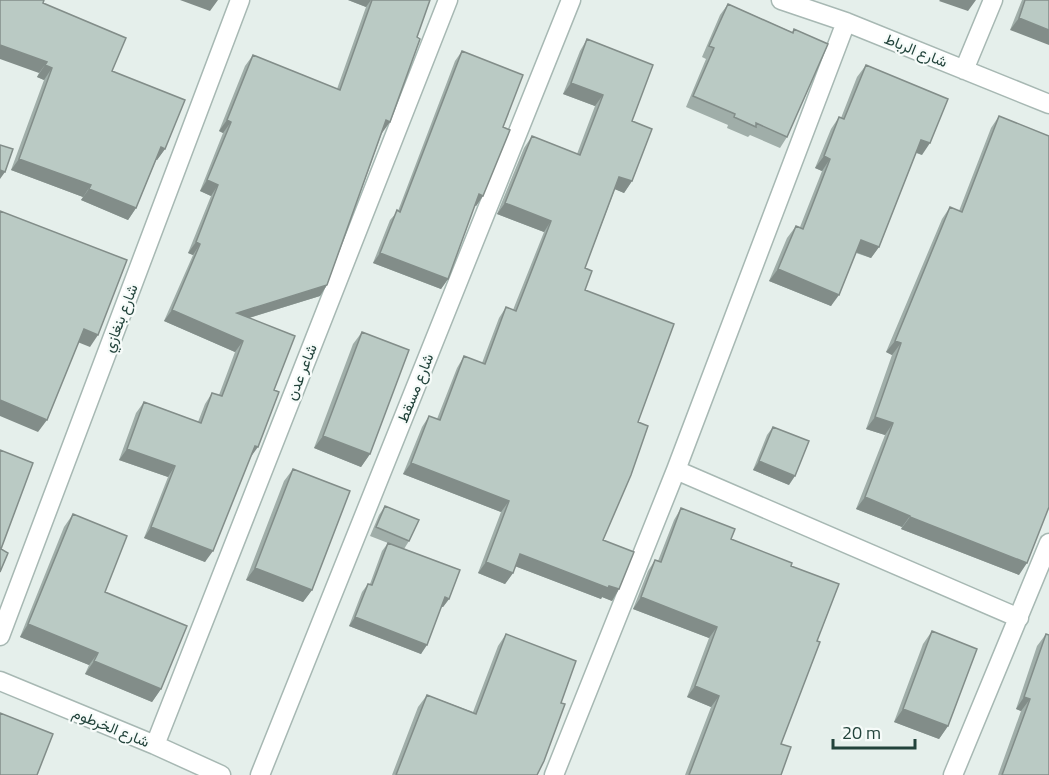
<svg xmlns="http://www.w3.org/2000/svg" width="1049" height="775" viewBox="0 0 1049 775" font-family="'Titillium Web',Vazirmatn,sans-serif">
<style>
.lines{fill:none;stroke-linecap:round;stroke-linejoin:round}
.minor-casing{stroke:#a7b8b3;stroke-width:21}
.minor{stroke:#fff;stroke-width:18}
.wall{fill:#a0aea9}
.shaded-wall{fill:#828d89}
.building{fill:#bacac4;stroke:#828d89;stroke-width:1.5}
.labels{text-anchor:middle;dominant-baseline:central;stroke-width:4.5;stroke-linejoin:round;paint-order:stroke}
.street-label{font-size:15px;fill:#22433b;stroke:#f6fbf9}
</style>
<rect width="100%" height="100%" fill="#e5efeb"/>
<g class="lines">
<g class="minor-casing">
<path id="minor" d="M 781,0 L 846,22 L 1049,104
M 964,70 L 993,0
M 676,470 L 1019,618
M 0,636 L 240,0
M 0,681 L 155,745 L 221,775
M 155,745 L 448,0
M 260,775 L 571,0
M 554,775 L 676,470 L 846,22
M 953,775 L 1049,543"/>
</g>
<use href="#minor" class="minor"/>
</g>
<path class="wall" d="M 348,0 L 430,0 L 327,285 L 320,296 L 249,318 L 274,390 L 250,458 L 205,562 L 144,538 L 168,477 L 119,460 L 136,413 L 144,402 L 198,422 L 205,404 L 212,393 L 219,395 L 235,352 L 164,321 L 193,255 L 188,253 L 211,196 L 200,191 L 223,133 L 219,131 L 245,66 L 253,55 L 337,89 L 366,7 Z
M 1022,0 L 1049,0 L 1010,30 Z
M 43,3 L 112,71 L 165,149 L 157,160 L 156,160 L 136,208 L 128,220 L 81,200 L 83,197 L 11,170 L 44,80 L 37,77 L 39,73 Z
M 728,4 L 792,32 L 794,29 L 787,137 L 780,148 L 750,135 L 748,137 L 727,128 L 728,125 L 686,107 L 706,59 L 702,57 L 720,15 Z
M 587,39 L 632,121 L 632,181 L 624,193 L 615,189 L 585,268 L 585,290 L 638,422 L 603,540 L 619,589 L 612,601 L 602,597 L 601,599 L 515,566 L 513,573 L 505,584 L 478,573 L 501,512 L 403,474 L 422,427 L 429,416 L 437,419 L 457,368 L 464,356 L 482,363 L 499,318 L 506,307 L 513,310 L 544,232 L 497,214 L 524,148 L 532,136 L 577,154 L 595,106 L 563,94 L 580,51 Z
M 462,51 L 503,127 L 483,196 L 476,206 L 475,205 L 448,279 L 441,289 L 373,263 L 390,220 L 398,211 L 455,61 Z
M 866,65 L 922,155 L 916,153 L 879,247 L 871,258 L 856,253 L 831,306 L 769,281 L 787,238 L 796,226 L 800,227 L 822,171 L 815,168 L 831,129 L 839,117 L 841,118 L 857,77 Z
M 999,116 L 1019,575 L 901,529 L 902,527 L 856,509 L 885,435 L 866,429 L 892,355 L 886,352 L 942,219 L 950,207 L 959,211 L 991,128 Z
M 362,332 L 370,454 L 361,467 L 314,448 L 353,344 Z
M 773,427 L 789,485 L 753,470 L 767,435 Z
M 293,469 L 312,590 L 303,602 L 246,580 L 284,481 Z
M 385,506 L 409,541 L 404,549 L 449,599 L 443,607 L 441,607 L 421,654 L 349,626 L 362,592 L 368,584 L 370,584 L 382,551 L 388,543 L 370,536 L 379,515 Z
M 681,508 L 731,539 L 791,566 L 817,641 L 781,744 L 781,775 L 685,775 L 711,707 L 687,697 L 709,638 L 633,609 L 648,571 L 655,560 L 658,561 L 674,520 Z
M 73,514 L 105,592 L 161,689 L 152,702 L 85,674 L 89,665 L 20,637 L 64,527 Z
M 932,631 L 948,726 L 939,739 L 894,722 L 923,644 Z
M 506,634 L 561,703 L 537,775 L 392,775 L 418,707 L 427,695 L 473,712 L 498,646 Z
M 1046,634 L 1049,775 L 998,775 L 1021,711 L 1016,709 L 1037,646 Z"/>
<path class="shaded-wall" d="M 180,0 L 218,0 L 210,11 Z
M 348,0 L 371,0 L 366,7 Z
M 940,0 L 976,0 L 968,11 L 939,1 Z
M 1019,18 L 1049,30 L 1049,45 L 1010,30 Z
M 0,45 L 47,62 L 39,73 L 0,59 Z
M 45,65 L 52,68 L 44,80 L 37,77 Z
M 571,83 L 603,95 L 595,106 L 563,94 Z
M 227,120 L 231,122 L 223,133 L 219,131 Z
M 386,120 L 390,122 L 382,133 L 379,131 Z
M 921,140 L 930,143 L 922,155 L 913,151 Z
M 161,147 L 165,149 L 157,160 L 153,158 Z
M 824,156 L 830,159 L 822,171 L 815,168 Z
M 19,159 L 91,185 L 83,197 L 11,170 Z
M 0,170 L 5,172 L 0,179 Z
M 619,177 L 632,181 L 624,193 L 612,188 Z
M 207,180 L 218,185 L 211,196 L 200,191 Z
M 89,189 L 136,208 L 128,220 L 81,200 Z
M 479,194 L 483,196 L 476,206 L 472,204 Z
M 505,203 L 551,221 L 544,232 L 497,214 Z
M 861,240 L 879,247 L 871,258 L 853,251 Z
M 196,242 L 200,244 L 193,255 L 188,253 Z
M 380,253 L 448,279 L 441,289 L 373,263 Z
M 778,269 L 839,295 L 831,306 L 769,281 Z
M 327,285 L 320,296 L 229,324 L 237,313 Z
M 172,310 L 243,341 L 235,352 L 164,321 Z
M 84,329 L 98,335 L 90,347 L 75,341 Z
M 895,341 L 901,343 L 892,355 L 886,352 Z
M 0,400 L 47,420 L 38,432 L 0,416 Z
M 875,417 L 893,423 L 885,435 L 866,429 Z
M 323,436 L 370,454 L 361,467 L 314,448 Z
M 255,446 L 258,447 L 250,458 Z
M 127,449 L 175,466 L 168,477 L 119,460 Z
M 759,461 L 795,476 L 789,485 L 753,470 Z
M 411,463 L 509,501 L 501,512 L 403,474 Z
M 865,497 L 910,516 L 902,527 L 856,509 Z
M 910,517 L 1027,563 L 1019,575 L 901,529 Z
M 151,527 L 213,551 L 205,562 L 144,538 Z
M 520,554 L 609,586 L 619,589 L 612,601 L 602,597 L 601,599 L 512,565 Z
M 486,562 L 513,573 L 505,584 L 478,573 Z
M 255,568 L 312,590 L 303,602 L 246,580 Z
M 445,597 L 449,599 L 443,607 L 438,606 Z
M 641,597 L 717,627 L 709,638 L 633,609 Z
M 355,617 L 427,645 L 421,654 L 349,626 Z
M 28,624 L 98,653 L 89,665 L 20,637 Z
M 94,661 L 161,689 L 152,702 L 85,674 Z
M 695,686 L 719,696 L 711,707 L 687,697 Z
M 1024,697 L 1030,699 L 1021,711 L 1016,709 Z
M 903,709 L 948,726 L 939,739 L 894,722 Z"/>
<path class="building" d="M 0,0 L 44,0 L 43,3 L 126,38 L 112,71 L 185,100 L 165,149 L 161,147 L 136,208 L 89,189 L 91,185 L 19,159 L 52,68 L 45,65 L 47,62 L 0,45 Z
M 372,0 L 430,0 L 417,37 L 420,39 L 390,122 L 386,120 L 327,285 L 237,313 L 295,336 L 274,390 L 279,392 L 258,447 L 255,446 L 213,551 L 151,527 L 175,466 L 127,449 L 144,402 L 201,423 L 212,393 L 222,396 L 243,341 L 172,310 L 200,244 L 196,242 L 218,185 L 207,180 L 231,122 L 227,120 L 253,55 L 340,90 Z
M 1025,0 L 1049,0 L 1049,30 L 1019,18 Z
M 728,4 L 793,33 L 794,29 L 828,44 L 787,137 L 756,123 L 756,127 L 734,117 L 735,114 L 693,96 L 714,48 L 709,46 Z
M 587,39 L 653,65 L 632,121 L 652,129 L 632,181 L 619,177 L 585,268 L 592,271 L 585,290 L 674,324 L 638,422 L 648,426 L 631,475 L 603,540 L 634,552 L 619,589 L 609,586 L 608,588 L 520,554 L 513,573 L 486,562 L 509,501 L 411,463 L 429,416 L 440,420 L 464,356 L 485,364 L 506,307 L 516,311 L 551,221 L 505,203 L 532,136 L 580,155 L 603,95 L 571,83 Z
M 462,51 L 523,75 L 503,127 L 510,130 L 483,196 L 479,194 L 448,279 L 380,253 L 397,210 L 400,212 Z
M 866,65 L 948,99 L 930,143 L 921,140 L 879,247 L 861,240 L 839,295 L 778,269 L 796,226 L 803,229 L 830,159 L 824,156 L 839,117 L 844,119 Z
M 999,116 L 1049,136 L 1049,507 L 1027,563 L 910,517 L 910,516 L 865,497 L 893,423 L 875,417 L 901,343 L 895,341 L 950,207 L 962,212 Z
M 0,145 L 13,149 L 5,172 L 0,170 Z
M 0,211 L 127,260 L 98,335 L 84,329 L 47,420 L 0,400 Z
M 362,332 L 409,350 L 370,454 L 323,436 Z
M 773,427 L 809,441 L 795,476 L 759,461 Z
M 0,450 L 33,463 L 1,549 L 8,553 L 0,572 Z
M 293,469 L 350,491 L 312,590 L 255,568 Z
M 385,506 L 419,520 L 409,541 L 376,527 Z
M 681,508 L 735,529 L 731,539 L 792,563 L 791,566 L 839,584 L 817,641 L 820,642 L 781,744 L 791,747 L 781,775 L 689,775 L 719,696 L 695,686 L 717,627 L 641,597 L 655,560 L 661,562 Z
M 73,514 L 127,536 L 105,592 L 187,626 L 161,689 L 94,661 L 98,653 L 28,624 Z
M 388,543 L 460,570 L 449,599 L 445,597 L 427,645 L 355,617 L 368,584 L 372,585 Z
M 932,631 L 977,649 L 948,726 L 903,709 Z
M 506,634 L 576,661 L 561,703 L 565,704 L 544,761 L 537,775 L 396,775 L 427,695 L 476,714 Z
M 1046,634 L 1049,635 L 1049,775 L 1002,775 L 1030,699 L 1024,697 Z
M 0,713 L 53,734 L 37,775 L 0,775 Z"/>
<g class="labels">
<g class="street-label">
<text transform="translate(916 50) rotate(22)">شارع الرباط</text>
<text transform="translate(120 318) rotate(-69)">شارع بنغازي</text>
<text transform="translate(301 372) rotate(-68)">شاعر عدن</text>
<text transform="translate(415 388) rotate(-68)">شارع مسقط</text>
<text transform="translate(111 727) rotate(22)">شارع الخرطوم</text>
</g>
</g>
<path d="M833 739v9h82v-9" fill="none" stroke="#22433b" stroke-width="3"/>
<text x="842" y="739" font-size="18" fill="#22433b" stroke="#f6fbf9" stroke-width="4.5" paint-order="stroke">20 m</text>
</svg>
